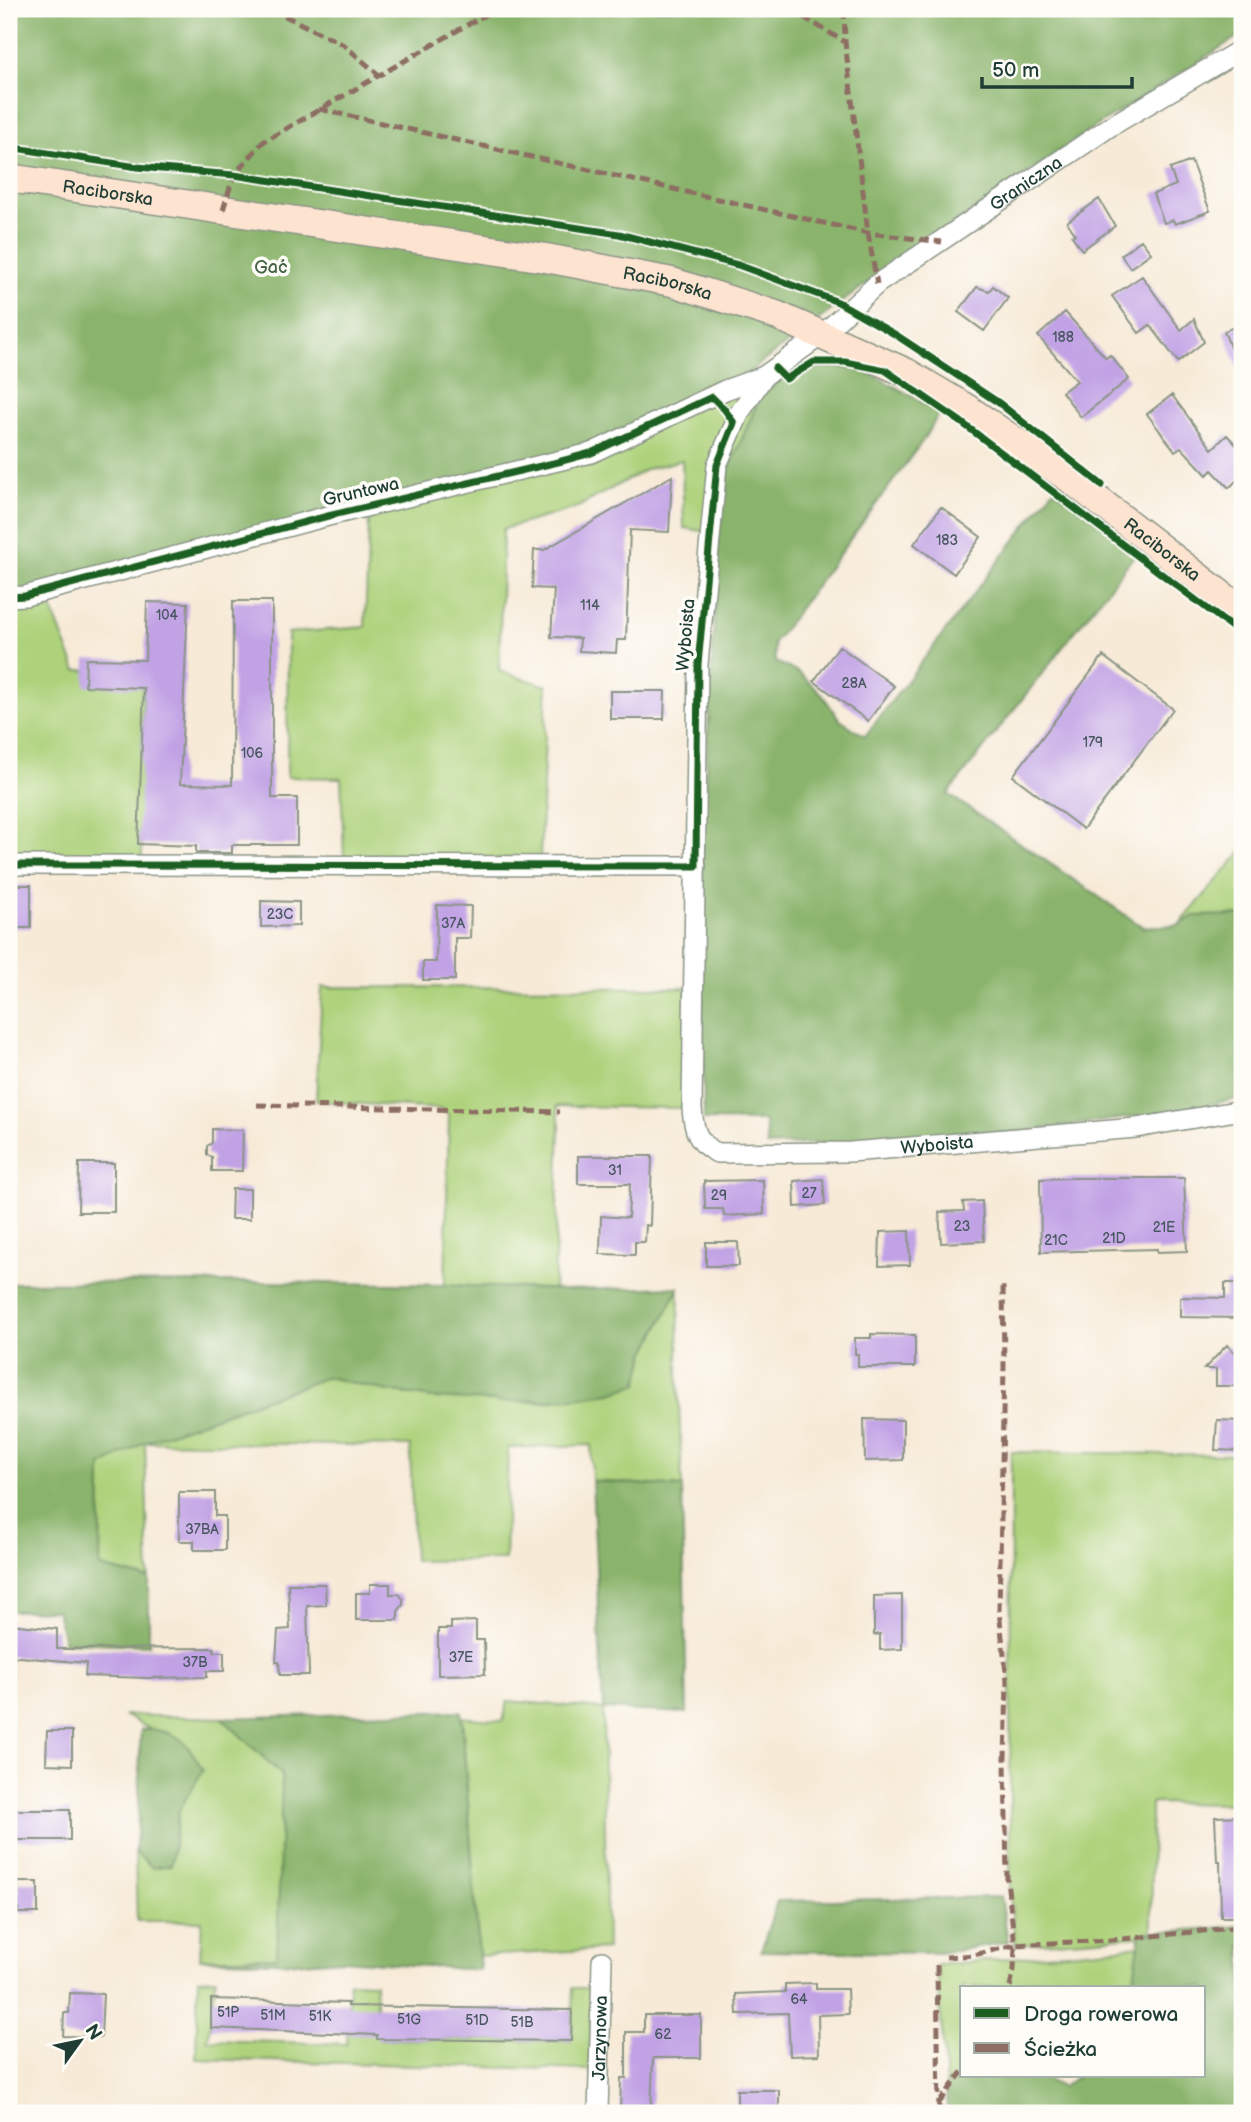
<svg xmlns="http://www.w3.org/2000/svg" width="1251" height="2122" viewBox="0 0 1251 2122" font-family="'Balsamiq Sans',sans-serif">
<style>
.green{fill:#aed27c;stroke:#668858;stroke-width:2}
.forest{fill:#8ab46c;stroke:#547850;stroke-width:2}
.building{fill:#c1a2e5}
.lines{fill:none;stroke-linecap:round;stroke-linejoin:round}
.minor-casing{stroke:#8b9486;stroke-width:22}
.secondary-casing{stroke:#8b9486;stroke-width:31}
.minor{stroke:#fff;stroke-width:19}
.secondary{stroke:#fde4d0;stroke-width:28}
.quiet{stroke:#8d6e63;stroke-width:5;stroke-dasharray:10 5;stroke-linecap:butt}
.cycleway-casing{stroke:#fdfcf7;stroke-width:11}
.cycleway{stroke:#1b5e20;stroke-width:7}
.labels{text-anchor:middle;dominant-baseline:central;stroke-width:7;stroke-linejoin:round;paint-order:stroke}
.number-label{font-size:14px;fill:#485660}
.street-label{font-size:18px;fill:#1f3d34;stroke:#fdfcf7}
.park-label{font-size:18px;fill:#436246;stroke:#fdfcf7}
</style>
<rect width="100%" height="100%" fill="#fdfcf7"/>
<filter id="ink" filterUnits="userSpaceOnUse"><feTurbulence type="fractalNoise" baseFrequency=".0143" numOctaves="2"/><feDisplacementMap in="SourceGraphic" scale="14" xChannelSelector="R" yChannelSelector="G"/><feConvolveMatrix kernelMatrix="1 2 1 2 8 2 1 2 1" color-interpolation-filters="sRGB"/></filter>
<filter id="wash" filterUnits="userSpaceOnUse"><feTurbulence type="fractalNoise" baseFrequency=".00686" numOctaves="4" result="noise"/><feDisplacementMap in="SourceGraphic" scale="28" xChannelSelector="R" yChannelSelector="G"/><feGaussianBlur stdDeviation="1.57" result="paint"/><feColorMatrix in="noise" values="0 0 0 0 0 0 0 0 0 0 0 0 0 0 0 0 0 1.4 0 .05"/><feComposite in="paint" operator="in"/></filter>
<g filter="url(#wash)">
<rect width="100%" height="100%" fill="#f7ead7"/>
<path class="green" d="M 740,381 L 755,408 L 729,470 L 719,534 L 684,528 L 682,460 L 647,469 L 576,508 L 503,529 L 499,671 L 547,686 L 540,859 L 344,859 L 341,778 L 287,777 L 288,633 L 365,627 L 369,518 L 381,507 Z
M 49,602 L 76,670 L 143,673 L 142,858 L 9,858 L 9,609 L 29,611 Z
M 1242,851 L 1242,915 L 1195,916 L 1179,925 Z
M 322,987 L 687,988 L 683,1108 L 557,1106 L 560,1126 L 554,1289 L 445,1285 L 449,1116 L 442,1109 L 316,1101 Z
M 679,1287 L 678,1373 L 682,1487 L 592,1481 L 591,1445 L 508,1448 L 505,1560 L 414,1561 L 410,1446 L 145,1442 L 149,1579 L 100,1567 L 101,1465 L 145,1442 L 327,1377 L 388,1391 L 432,1398 L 544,1402 L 638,1383 L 645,1354 Z
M 1011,1452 L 1242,1455 L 1242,1804 L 1151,1803 L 1152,1935 L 1015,1945 L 1010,1893 Z
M 508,1701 L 603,1709 L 607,1949 L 479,1956 L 462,1717 L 503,1721 Z
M 124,1715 L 222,1718 L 288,1779 L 277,1957 L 200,1959 L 202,1921 L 137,1921 L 135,1852 L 150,1729 Z
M 1140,1946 L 1132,1987 L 962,1987 L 962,2073 L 946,2085 L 937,1965 Z
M 216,1978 C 211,1999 212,2020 208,2040 L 347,2044 L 349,1982 L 375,1983 L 378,2039 L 571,2041 L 573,1988 L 591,1988 L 590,2070 L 196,2059 L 198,1979 Z"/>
<path class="forest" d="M 9,9 L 1242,9 L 1242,34 L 1092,129 L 881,273 L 762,362 L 740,381 L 595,448 L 9,598 Z
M 811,367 L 850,368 L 875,376 L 914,397 L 939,414 L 924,439 L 774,643 L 775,662 L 798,672 L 821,693 L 840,720 L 865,736 L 1054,489 L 1137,552 L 948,794 L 1143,927 L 1179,925 L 1194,916 L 1242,915 L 1242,1098 L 1142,1116 L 1006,1133 L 767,1146 L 765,1121 L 704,1120 L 701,861 L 719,534 L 729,470 L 755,408 L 762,395 L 793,369 Z
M 266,1282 L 445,1285 L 564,1290 L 679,1287 L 645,1354 L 638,1384 L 611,1393 L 574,1398 L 509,1402 L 432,1398 L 388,1391 L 327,1377 L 145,1442 L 101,1466 L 100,1567 L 149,1579 L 149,1645 L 64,1642 L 57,1610 L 9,1611 L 9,1283 Z
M 592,1481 L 682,1487 L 687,1713 L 603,1709 Z
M 461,1711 L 480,1970 L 343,1960 L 300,1963 L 200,1959 L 277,1957 L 282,1775 L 222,1718 Z
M 141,1729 C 179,1731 184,1738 203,1770 L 179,1810 L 171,1865 L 153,1868 L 135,1852 C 141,1811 138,1770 141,1729 Z
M 1001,1897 L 1008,1942 L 939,1953 L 761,1951 L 777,1901 Z
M 1242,1926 L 1242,2113 L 947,2113 L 946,2085 L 962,2073 L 1036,2075 L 1063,2087 L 1079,2075 L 1204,2075 L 1204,1987 L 1132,1987 L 1141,1933 Z"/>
<g id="blocks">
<path class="building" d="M 1191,161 L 1210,211 L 1175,224 L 1173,220 L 1164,223 L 1153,194 L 1176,185 L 1170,169 Z
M 1099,199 L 1115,226 L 1082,250 L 1072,236 L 1075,234 L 1067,222 Z
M 1141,240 L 1151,253 L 1130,268 L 1121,255 Z
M 1142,276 L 1181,330 L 1194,319 L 1204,342 L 1178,362 L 1150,325 L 1139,333 L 1112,296 Z
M 993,286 L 1008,298 L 984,331 L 958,312 L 977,287 L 989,291 Z
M 1065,312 L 1106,358 L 1110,355 L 1129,379 L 1081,417 L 1062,392 L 1077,381 L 1038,336 Z
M 1242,324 L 1242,375 L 1241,375 L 1224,331 Z
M 1172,395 L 1212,449 L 1227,435 L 1242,451 L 1242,475 L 1229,488 L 1212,470 L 1207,475 L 1181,447 L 1175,451 L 1147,414 Z
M 672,476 L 669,532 L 630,530 L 626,640 L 617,640 L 616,653 L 579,651 L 580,638 L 551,637 L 554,589 L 532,588 L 534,550 L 544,550 Z
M 941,507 L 981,537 L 954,574 L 914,544 Z
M 233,601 L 272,601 L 272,798 L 297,798 L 297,845 L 232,845 L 232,853 L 196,853 L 196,846 L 138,844 L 144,688 L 85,686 L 86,659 L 145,660 L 147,602 L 188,603 L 180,784 L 232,785 Z
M 839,646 L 894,686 L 868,721 L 814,681 Z
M 1103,656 L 1173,709 L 1083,829 L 1013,776 Z
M 610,691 L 665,691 L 664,719 L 610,719 Z
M 9,885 L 31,885 L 31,928 L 9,928 Z
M 261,901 L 299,902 L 299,926 L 261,927 Z
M 437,905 L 471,906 L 470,938 L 455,938 L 455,980 L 423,980 L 423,962 L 436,962 Z
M 212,1129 L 243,1130 L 242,1171 L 212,1171 L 212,1157 L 207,1155 L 207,1146 L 212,1143 Z
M 578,1156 L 652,1156 L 650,1226 L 646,1225 L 645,1242 L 635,1242 L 635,1255 L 600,1254 L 601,1216 L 628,1218 L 630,1184 L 578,1184 Z
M 79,1163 L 114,1163 L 114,1212 L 78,1212 Z
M 1070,1178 L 1184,1178 L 1187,1251 L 1157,1252 L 1157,1249 L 1041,1252 L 1040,1179 Z
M 823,1179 L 825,1205 L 795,1207 L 794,1181 Z
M 763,1180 L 764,1214 L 724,1216 L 723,1209 L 705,1209 L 704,1181 Z
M 232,1189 L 250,1189 L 250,1219 L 231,1219 Z
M 982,1201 L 984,1241 L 941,1243 L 939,1212 L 964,1211 L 963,1202 Z
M 909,1231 L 910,1265 L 879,1266 L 880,1232 Z
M 706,1242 L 738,1242 L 739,1266 L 706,1266 Z
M 1225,1283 L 1242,1283 L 1242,1318 L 1180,1317 L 1180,1297 L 1225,1298 Z
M 871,1334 L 915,1335 L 915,1367 L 858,1367 L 858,1354 L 855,1354 L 855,1338 L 871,1338 Z
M 1227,1345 L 1234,1352 L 1241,1352 L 1242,1386 L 1216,1386 L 1216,1369 L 1204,1369 Z
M 864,1419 L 903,1420 L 903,1460 L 865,1461 Z
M 1217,1420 L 1242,1421 L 1242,1451 L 1215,1450 Z
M 179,1492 L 215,1492 L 215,1516 L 225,1516 L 225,1550 L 194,1550 L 194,1541 L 179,1541 Z
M 288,1584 L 325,1584 L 326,1605 L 307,1606 L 309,1675 L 280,1675 L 279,1662 L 276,1662 L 278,1630 L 290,1629 Z
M 370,1584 L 390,1584 L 390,1594 L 399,1594 L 403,1599 L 403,1605 L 398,1611 L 398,1620 L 356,1620 L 356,1593 L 370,1593 Z
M 902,1595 L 902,1649 L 880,1650 L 880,1634 L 874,1635 L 874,1596 Z
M 476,1621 L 476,1640 L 484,1640 L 485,1674 L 438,1675 L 438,1629 L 451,1629 L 451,1622 Z
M 9,1624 L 57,1629 L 57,1649 L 214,1648 L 214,1652 L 224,1652 L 224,1671 L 207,1671 L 207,1677 L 148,1678 L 85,1676 L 86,1663 L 9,1656 Z
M 47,1731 L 72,1731 L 72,1765 L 46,1764 Z
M 9,1810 L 70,1810 L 70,1840 L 9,1840 Z
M 1242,1816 L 1242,1917 L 1221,1917 L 1220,1861 L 1217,1861 L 1215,1817 Z
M 18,1882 L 38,1882 L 38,1913 L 18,1913 Z
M 816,1983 L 816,1989 L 847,1989 L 848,2014 L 818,2015 L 819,2055 L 790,2056 L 788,2013 L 737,2014 L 736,1994 L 785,1992 L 785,1984 Z
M 70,1993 L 103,1994 L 101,2037 L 63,2036 L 64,2013 L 69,2013 Z
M 211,1999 L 348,2003 L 348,2006 L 572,2010 L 571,2041 L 377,2039 L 377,2035 L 211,2028 Z
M 644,2015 L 701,2015 L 701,2058 L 653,2058 L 651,2113 L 620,2113 L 621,2078 L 626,2078 L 626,2032 L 644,2032 Z
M 737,2090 L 779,2090 L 779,2113 L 737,2113 Z"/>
</g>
</g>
<g filter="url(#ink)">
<use href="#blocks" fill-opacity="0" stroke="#8b9486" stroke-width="2"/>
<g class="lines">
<g class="minor-casing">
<g id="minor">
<path id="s1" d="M 764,376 L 740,412 L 717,465 L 698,664 L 692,1109 C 694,1131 697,1143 717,1153 L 851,1152 L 1136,1128 L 1242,1110"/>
<path id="s2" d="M 9,597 L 25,596 L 328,516 L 591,453 L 725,390 L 764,376 L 823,334 L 877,284 L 1111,126 L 1242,49"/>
<path d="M 9,865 L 696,866"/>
<path id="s3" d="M 598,2113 L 602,1961"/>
</g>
</g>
<g class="secondary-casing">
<g id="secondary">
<path id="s4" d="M 9,178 L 546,258 L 672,282 L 776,315 L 907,373 L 966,408 L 1069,478 L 1242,611"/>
</g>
</g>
<use href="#minor" class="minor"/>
<use href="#secondary" class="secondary"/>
<path class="quiet" d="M 235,9 L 243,9
M 271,9 L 344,45 L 379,75
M 790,9 L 845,42
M 844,9 L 845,42 L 868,233 L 877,284
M 319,109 L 868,233 L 942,242
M 223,210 L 234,175 L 263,142 L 495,9
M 257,1105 L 559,1112
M 946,1957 L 974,1955 L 1015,1945 L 1007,1880 L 1005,1759 L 1007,1681 L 999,1611 L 1004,1366 L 1003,1284
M 937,1965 L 939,2113
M 1010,1987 L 1014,1970 L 1015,1945 L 1111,1940 L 1242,1927
M 939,2103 L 962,2072"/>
<g class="cycleway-casing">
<path id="cycleway" d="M 9,147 L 137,167 L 234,175 L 619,234 L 738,265 L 838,302 L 896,335 L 999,403 L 1102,485
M 775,368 L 786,379 L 814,362 L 845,362 L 885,370 L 961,422 L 1242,635
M 9,597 L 25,596 L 328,516 L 558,462 L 591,453 L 712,397 L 725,410 L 734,423 L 717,465 L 698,664 L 696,866 L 9,865"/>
</g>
<use href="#cycleway" class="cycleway"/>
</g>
</g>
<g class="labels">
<g class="number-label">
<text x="1063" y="337">188</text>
<text x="947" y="540">183</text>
<text x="590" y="605">114</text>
<text x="167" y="615">104</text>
<text x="854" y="683">28A</text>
<text x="1093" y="742">179</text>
<text x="252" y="753">106</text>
<text x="280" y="914">23C</text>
<text x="453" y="923">37A</text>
<text x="615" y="1170">31</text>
<text x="809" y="1193">27</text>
<text x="719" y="1195">29</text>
<text x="962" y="1226">23</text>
<text x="1164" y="1227">21E</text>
<text x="1114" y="1238">21D</text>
<text x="1056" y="1240">21C</text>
<text x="202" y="1529">37BA</text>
<text x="461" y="1657">37E</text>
<text x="195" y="1662">37B</text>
<text x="799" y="1999">64</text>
<text x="228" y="2012">51P</text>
<text x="273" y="2015">51M</text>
<text x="320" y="2016">51K</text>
<text x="409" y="2019">51G</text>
<text x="477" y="2020">51D</text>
<text x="522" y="2022">51B</text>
<text x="663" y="2034">62</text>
</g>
<g class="street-label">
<text stroke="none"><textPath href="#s2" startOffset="1115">Graniczna</textPath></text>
<text stroke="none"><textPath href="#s4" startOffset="100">Raciborska</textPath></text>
<text stroke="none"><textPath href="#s4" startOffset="667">Raciborska</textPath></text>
<text transform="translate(361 492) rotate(-13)">Gruntowa</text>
<text stroke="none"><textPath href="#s4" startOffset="1234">Raciborska</textPath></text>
<text transform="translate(686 635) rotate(-85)">Wyboista</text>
<text stroke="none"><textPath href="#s1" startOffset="1020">Wyboista</textPath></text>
<text stroke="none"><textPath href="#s3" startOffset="75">Jarzynowa</textPath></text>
</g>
<g class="park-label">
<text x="271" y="267">Gać</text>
</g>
</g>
<rect width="1251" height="2122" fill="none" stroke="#fdfcf7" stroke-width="35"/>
<rect x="960" y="1986" width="245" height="91" fill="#fdfcf7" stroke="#a4b0a9" stroke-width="2"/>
<rect x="974" y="2008" width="35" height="10" fill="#1b5e20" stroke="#a4b0a9" stroke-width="2"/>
<text x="1024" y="2021" font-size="21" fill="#1f3d34">Droga rowerowa</text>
<rect x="974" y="2043" width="35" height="10" fill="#8d6e63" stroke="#a4b0a9" stroke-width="2"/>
<text x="1024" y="2056" font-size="21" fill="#1f3d34">Ścieżka</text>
<g transform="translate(80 2041) rotate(57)" stroke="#fdfcf7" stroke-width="5" paint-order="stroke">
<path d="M0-5L12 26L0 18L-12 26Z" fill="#1f3d34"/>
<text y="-10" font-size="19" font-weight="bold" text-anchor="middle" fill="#1f3d34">N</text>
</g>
<path d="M982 77v10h150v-10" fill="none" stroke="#1f3d34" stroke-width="3.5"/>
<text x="992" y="77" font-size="21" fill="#1f3d34" stroke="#fdfcf7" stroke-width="5" paint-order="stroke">50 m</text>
</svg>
